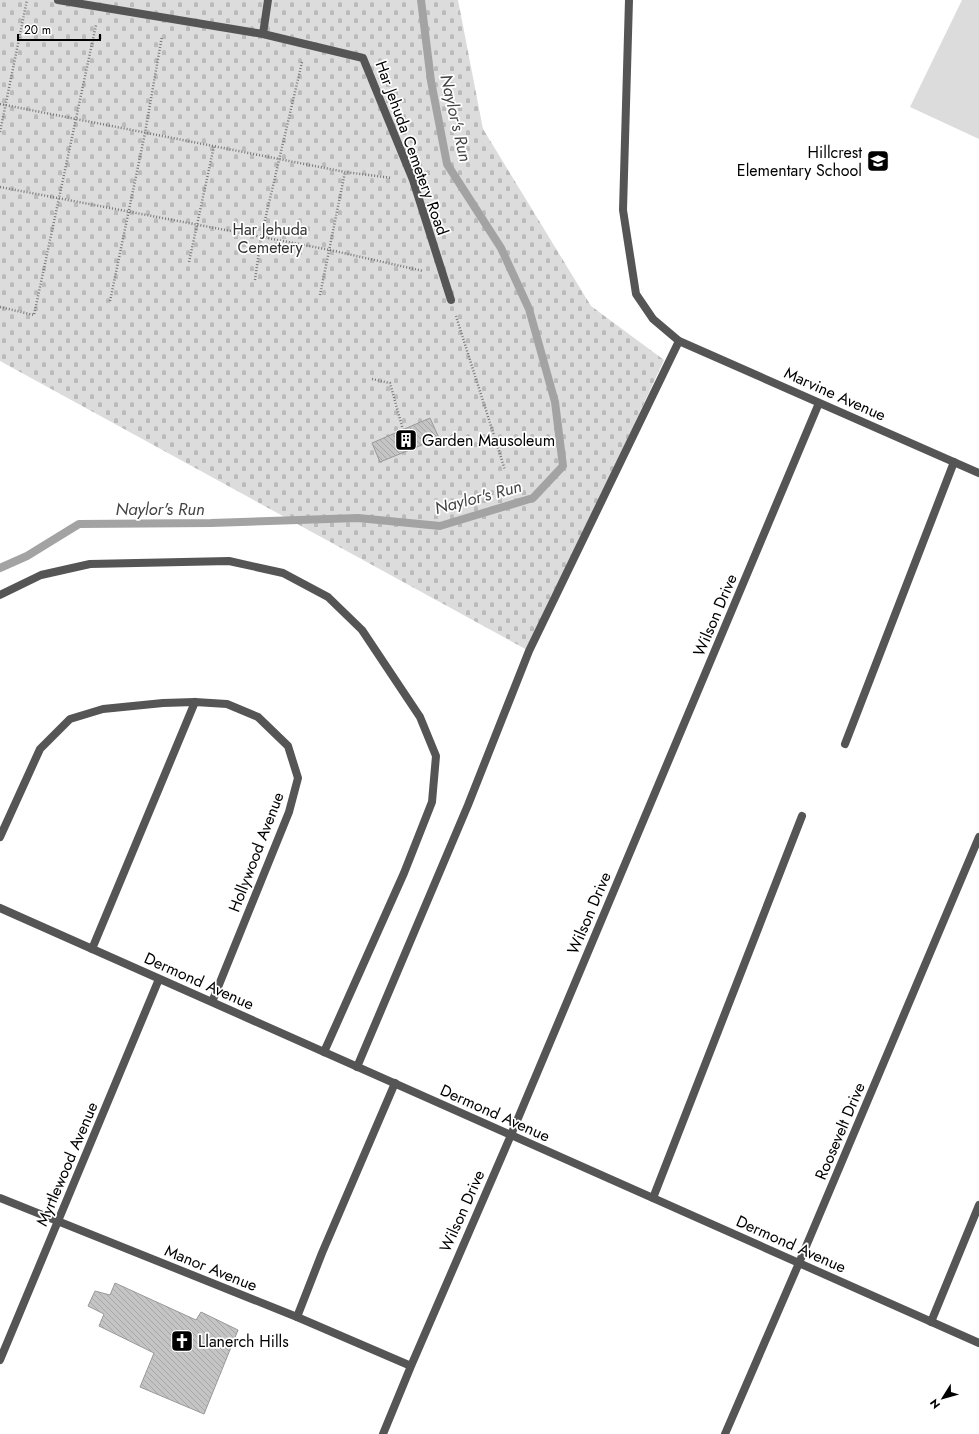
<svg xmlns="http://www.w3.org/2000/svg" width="979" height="1434" viewBox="0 0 979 1434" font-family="Jost,sans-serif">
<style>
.cemetery{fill:url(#cemetery-stones)}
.green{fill:#dcdcdc}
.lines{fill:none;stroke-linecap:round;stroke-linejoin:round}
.stream{stroke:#a3a3a3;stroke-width:8}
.building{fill:url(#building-back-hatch);stroke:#999}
.path{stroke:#777;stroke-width:2.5;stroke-dasharray:1 2;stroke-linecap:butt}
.service{stroke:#555;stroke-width:8}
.minor{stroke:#555;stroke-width:8}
.labels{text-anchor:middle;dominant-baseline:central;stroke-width:3.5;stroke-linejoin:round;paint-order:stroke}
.street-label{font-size:16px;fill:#000;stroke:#fff}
.poi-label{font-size:16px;fill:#000;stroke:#fff;text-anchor:start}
.park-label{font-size:16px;fill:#333;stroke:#fff}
.water-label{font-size:17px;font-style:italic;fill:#444;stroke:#fff}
</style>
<defs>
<pattern id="cemetery-stones" width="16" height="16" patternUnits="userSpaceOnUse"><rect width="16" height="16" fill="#dcdcdc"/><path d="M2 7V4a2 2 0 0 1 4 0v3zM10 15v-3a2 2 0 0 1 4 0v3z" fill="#bbb"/></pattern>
<pattern id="building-back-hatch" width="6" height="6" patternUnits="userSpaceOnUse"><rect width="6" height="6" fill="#c4c4c4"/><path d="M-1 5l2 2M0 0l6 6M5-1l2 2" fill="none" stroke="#a7a7a7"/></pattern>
</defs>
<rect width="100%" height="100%" fill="#fff"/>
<path class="cemetery" d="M 0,0 L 458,0 L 483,129 L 591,306 L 664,360 L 529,651 L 0,361 Z"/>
<path class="green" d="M 962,0 L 979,0 L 979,139 L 910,107 Z"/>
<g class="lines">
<path class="stream" d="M 0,568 L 27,556 L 79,524 L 211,523 L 358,518 L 440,526 L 533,498 L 563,466 L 555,402 L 529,309 L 501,248 L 447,164 L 431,81 L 421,0"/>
</g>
<path class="building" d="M 430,418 L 439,438 L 380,462 L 372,443 Z
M 115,1283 L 196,1320 L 201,1312 L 238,1330 L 204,1414 L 140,1387 L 154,1353 L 99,1326 L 104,1314 L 88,1306 L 95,1291 L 110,1295 Z"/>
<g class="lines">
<path class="path" d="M 0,104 L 345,172 L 392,178
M 0,132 L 27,0
M 0,187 L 330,250 L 423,271
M 189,262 L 214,146
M 255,280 L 261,237 L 302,62
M 320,295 L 345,172
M 110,301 L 145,133 L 162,36
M 0,307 L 34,315 L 96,25
M 456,316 L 505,470
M 372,379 L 390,383 L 403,430"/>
<path class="service" d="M 58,0 L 263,34
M 268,0 L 263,34 L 363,58 L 413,180 L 451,300
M 0,595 L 41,575 L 90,564 L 229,561 L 283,573 L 328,597 L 362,630 L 420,717 L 436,756 L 432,802 L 404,873 L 324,1052
M 845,744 L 954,462
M 92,949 L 195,702
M 357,1067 L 468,805 L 529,651 L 679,341
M 653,1198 L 802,816
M 297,1317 L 322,1253 L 395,1083
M 931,1322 L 979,1205"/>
<path class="minor" d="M 629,0 L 623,210 L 636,294 L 653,319 L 679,341 L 979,473
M 0,837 L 40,749 L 70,719 L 103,709 L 163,703 L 195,702 L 227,704 L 258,717 L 288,746 L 298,778 L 289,812 L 212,1002
M 0,908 L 979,1343
M 0,1198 L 297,1317 L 411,1366
M 0,1360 L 159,979
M 383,1434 L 411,1366 L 511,1135 L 819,403
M 725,1434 L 799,1263 L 979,837"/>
</g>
<defs>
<g id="school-square" transform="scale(1.15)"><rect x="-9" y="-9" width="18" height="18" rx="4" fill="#000" stroke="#fff"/><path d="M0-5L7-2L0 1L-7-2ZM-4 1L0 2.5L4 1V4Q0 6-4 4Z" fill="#fff"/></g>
<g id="building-square" transform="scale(1.15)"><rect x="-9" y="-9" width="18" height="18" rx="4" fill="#000" stroke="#fff"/><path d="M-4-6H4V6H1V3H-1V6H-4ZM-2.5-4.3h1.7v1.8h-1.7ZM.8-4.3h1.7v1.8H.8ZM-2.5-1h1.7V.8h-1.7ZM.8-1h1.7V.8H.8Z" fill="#fff"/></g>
<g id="church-square" transform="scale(1.15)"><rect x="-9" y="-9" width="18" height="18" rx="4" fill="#000" stroke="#fff"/><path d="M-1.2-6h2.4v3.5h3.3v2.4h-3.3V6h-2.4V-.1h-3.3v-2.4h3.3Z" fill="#fff"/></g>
</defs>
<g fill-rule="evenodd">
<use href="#school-square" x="878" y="161"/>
<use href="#building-square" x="406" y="440"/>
<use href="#church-square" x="182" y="1341"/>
</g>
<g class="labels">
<g class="street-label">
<text transform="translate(412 148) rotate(70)">Har Jehuda Cemetery Road</text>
<text transform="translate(835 394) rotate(24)">Marvine Avenue</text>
<text transform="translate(715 615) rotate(-67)">Wilson Drive</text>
<text transform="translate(256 852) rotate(-69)">Hollywood Avenue</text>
<text transform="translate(589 913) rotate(-67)">Wilson Drive</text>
<text transform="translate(199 981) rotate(24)">Dermond Avenue</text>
<text transform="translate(495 1113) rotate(24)">Dermond Avenue</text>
<text transform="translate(840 1131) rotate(-67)">Roosevelt Drive</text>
<text transform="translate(67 1164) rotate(-67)">Myrtlewood Avenue</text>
<text transform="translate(462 1211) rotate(-66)">Wilson Drive</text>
<text transform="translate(791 1244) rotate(24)">Dermond Avenue</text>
<text transform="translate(211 1268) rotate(22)">Manor Avenue</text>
</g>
<g class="poi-label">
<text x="862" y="152" text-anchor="end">Hillcrest<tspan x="862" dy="18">Elementary School</tspan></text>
<text x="422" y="440">Garden Mausoleum</text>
<text x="198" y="1341">Llanerch Hills</text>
</g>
<g class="park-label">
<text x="270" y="229">Har Jehuda<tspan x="270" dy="18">Cemetery</tspan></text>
</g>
<g class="water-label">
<text transform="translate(456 118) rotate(77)">Naylor's Run</text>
<text transform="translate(478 497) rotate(-15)">Naylor's Run</text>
<text x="160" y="509">Naylor's Run</text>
</g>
</g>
<g transform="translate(943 1398) rotate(233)" stroke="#ffffff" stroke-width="3" paint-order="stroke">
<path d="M0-3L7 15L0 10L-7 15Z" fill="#000000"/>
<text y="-6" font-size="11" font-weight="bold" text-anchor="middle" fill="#000000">N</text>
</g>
<path d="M18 34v6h82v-6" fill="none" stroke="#000000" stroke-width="2"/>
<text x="24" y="34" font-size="12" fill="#000000" stroke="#ffffff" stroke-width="3" paint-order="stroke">20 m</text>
</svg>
